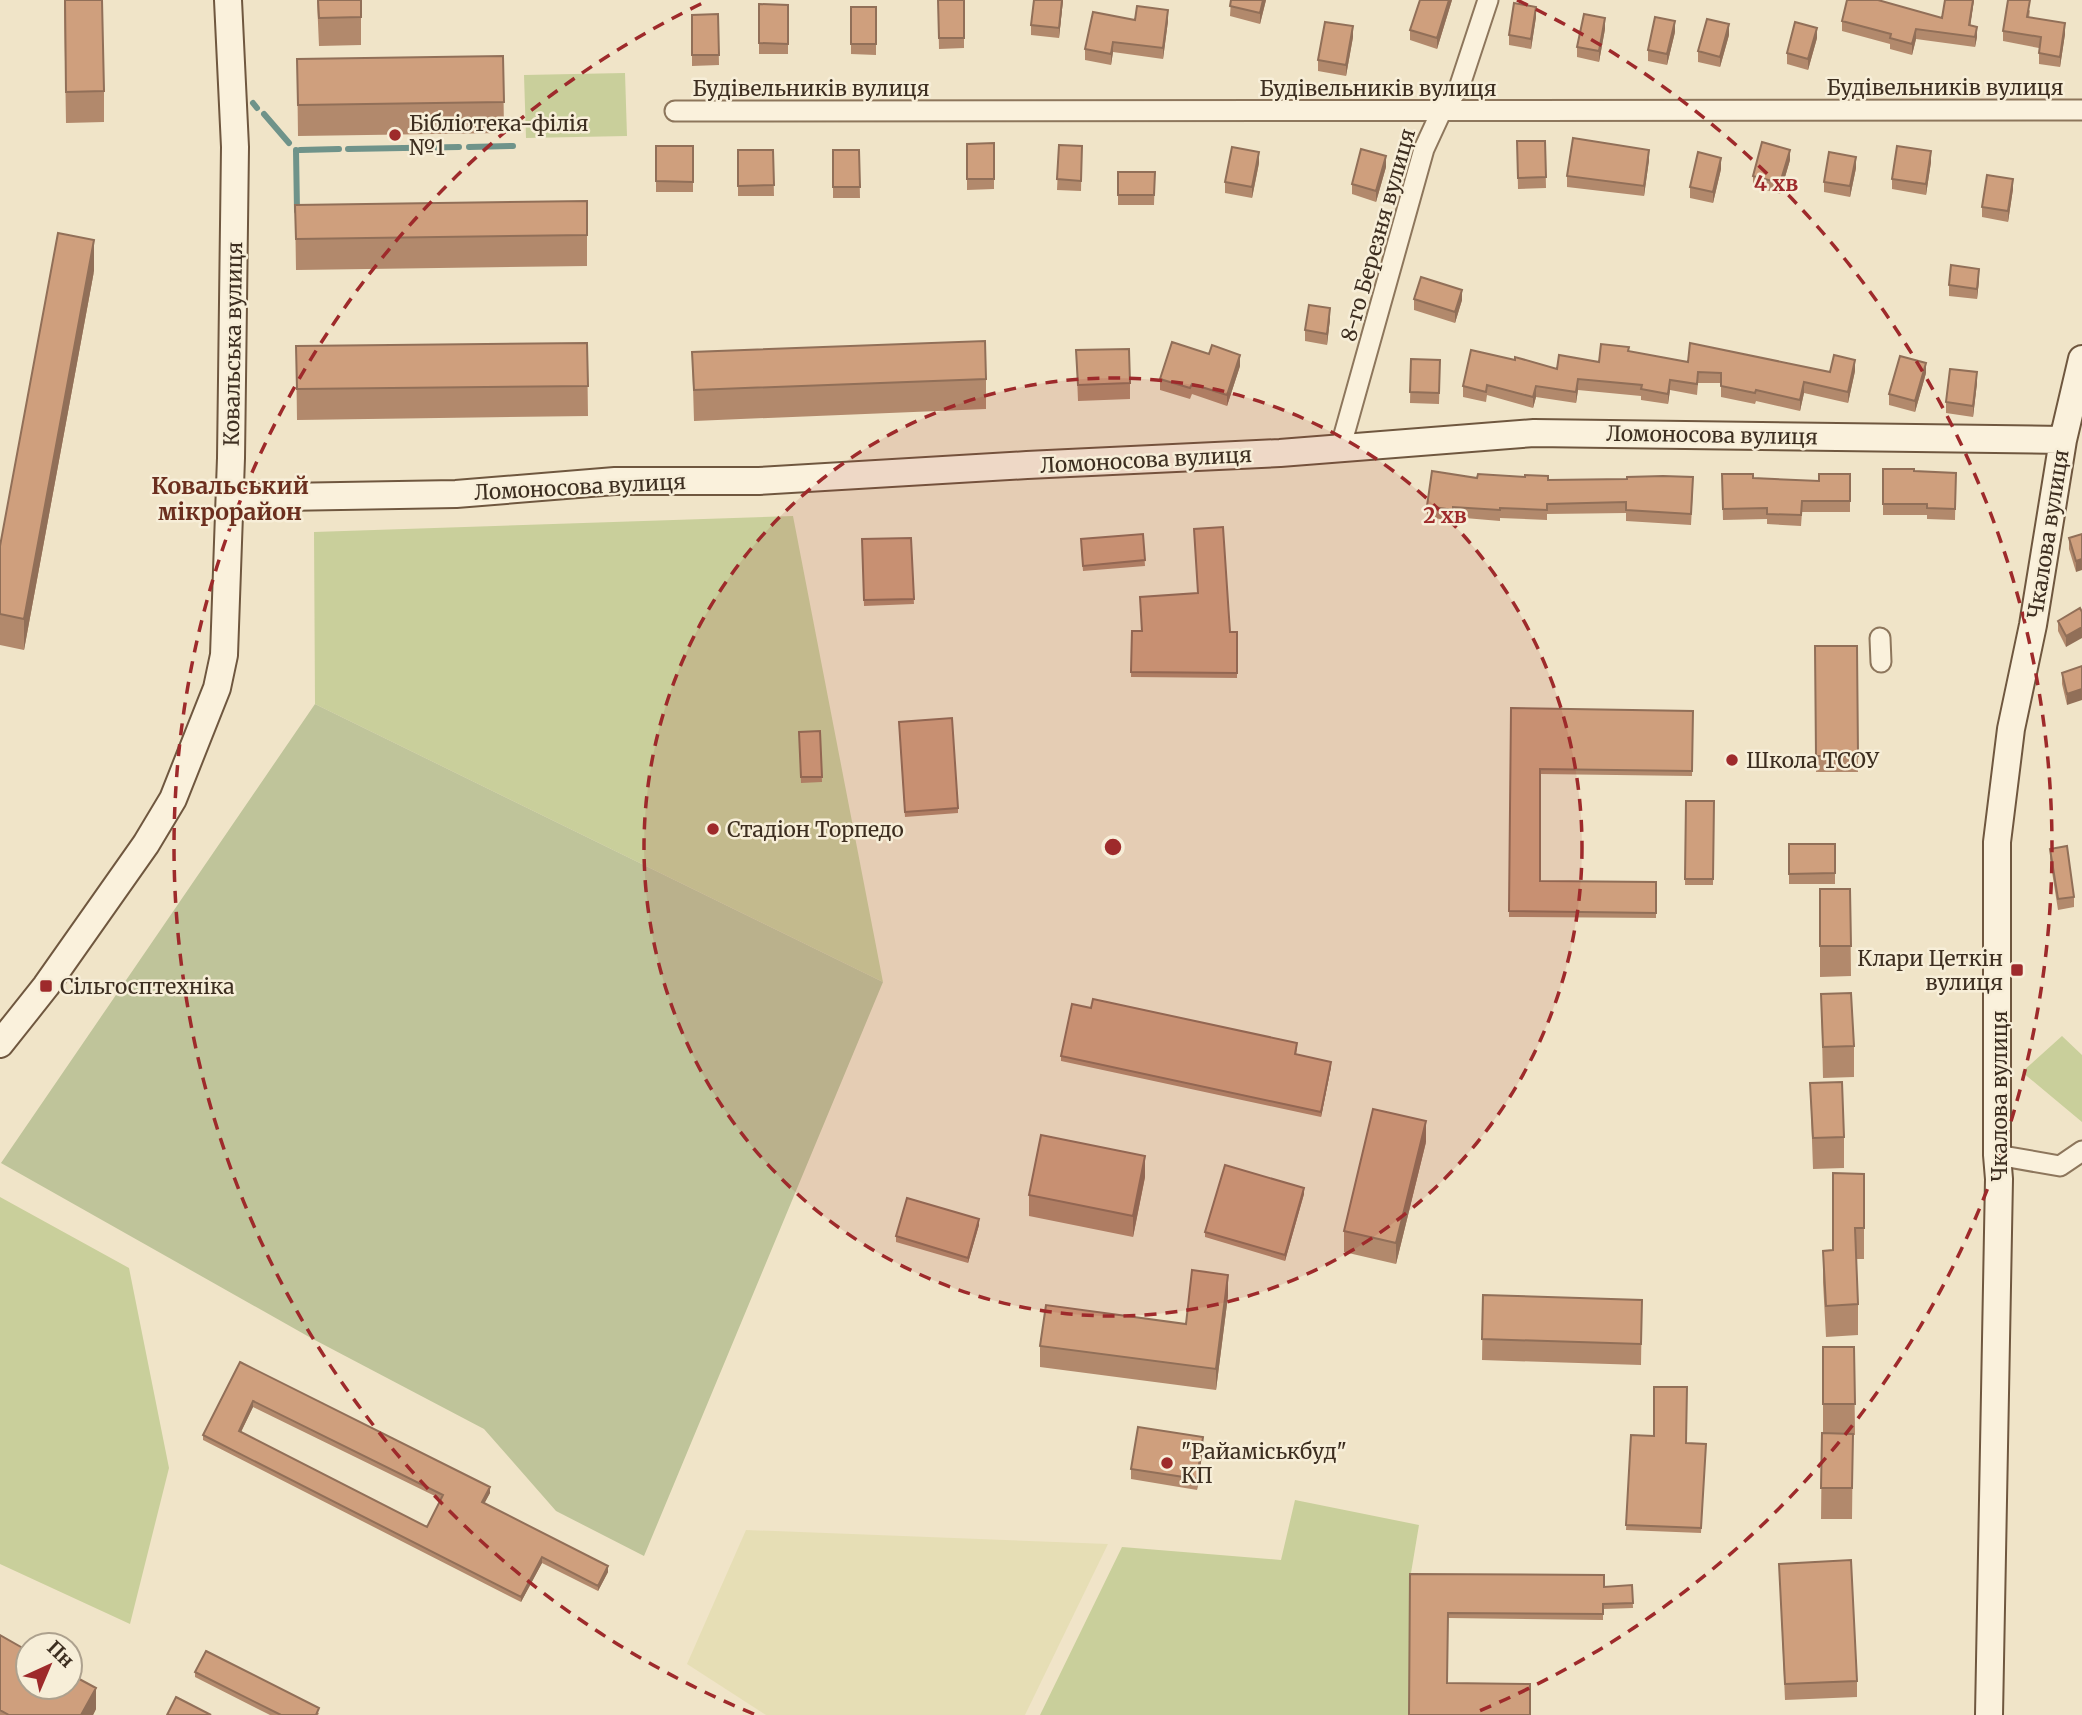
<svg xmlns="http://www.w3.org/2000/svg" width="2082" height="1715" viewBox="0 0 2082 1715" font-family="Merriweather,serif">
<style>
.farmland{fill:#e6deb5}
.green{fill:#c9cf9b}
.cemetery{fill:#bfc49a}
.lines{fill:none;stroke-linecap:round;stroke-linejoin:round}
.stream{stroke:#6f938a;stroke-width:6}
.street-casing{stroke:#8d765c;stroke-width:23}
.secondary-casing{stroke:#6f573f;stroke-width:30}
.street{stroke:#faf1dc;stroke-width:19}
.secondary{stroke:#faf1dc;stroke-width:26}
.wall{fill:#b2896c;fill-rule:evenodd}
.shaded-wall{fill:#916f58}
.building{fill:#cf9f7d;stroke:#916f58;stroke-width:2;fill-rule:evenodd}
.ring{fill:none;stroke:#9e2a2b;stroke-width:3.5;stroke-dasharray:12 9}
.poi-dot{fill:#9e2a2b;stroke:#f7eed8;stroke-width:2.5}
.labels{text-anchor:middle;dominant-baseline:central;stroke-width:5;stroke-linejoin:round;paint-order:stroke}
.street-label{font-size:21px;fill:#3d2e20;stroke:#f7eed8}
.poi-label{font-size:21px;fill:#3d2e20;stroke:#f7eed8;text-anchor:start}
.neighbourhood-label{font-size:23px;font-weight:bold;fill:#6b2e1e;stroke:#f7eed8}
.centre{fill:#9e2a2b;stroke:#f7eed8;stroke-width:3.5}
.ring-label{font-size:21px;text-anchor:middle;font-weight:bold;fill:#9e2a2b;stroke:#f7eed8;stroke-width:5;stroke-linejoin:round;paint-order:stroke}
</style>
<rect width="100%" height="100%" fill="#f0e4c8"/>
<path class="farmland" d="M 746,1530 L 1108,1544 L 1025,1715 L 766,1715 L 687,1664 Z"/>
<path class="green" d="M 625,73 L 627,136 L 526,138 L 524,75 Z
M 793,516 L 883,982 L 315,704 L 314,532 Z
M 2062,1036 L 2082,1055 L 2082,1122 L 2022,1072 Z
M 0,1197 L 129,1268 L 169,1468 L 130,1624 L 0,1564 Z
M 1295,1500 L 1419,1525 L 1410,1579 L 1410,1715 L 1040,1715 L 1122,1547 L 1281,1560 Z"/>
<path class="cemetery" d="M 315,704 L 883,982 L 644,1556 L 556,1511 L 484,1429 L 311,1338 L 1,1163 Z"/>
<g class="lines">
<path class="stream" d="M 253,103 L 257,108
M 264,114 L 289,143
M 469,147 L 513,146
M 348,149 L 459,147
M 296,150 L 297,211
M 300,150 L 339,149"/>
<g class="street-casing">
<path id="street" d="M 675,111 L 2082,110
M 1340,449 L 1424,149 L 1442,110 L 1459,88 L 1488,0
M 1880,638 L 1881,662
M 1997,1155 L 2060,1166 L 2082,1151"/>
</g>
<g class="secondary-casing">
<path id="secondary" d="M 230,498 L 456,494 L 615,481 L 759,481 L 1027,465 L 1280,453 L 1534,433 L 2063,440
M 0,1044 L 46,986 L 146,844 L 173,799 L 217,688 L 224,655 L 231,458 L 235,147 L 228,0
M 1989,1715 L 1999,1179 L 1997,1155 L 1997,842 L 2011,729 L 2033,625 L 2063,440 L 2082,359"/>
</g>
<use href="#street" class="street"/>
<use href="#secondary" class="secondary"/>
</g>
<path class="wall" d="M 64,0 L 104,91 L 104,122 L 66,123 Z
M 317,0 L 361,0 L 361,45 L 319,46 Z
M 938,0 L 964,0 L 964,48 L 939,49 Z
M 1063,0 L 1059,38 L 1031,35 L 1031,25 Z
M 1231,0 L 1266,0 L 1260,24 L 1230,16 Z
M 1420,0 L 1452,0 L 1437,49 L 1410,40 L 1410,30 Z
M 1847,0 L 1881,0 L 1880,1 L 1942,18 L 1945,0 L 1974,0 L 1970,25 L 1977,37 L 1975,47 L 1916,39 L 1912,55 L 1890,49 L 1890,44 L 1842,31 L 1842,21 Z
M 759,4 L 788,5 L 788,54 L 759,54 Z
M 851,7 L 876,7 L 876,55 L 851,54 Z
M 2030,10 L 2029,18 L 2065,34 L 2060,67 L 2039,64 L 2039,48 L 2003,41 L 2003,31 Z
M 718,14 L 719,65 L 692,66 L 692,15 Z
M 1536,17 L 1531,49 L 1509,45 L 1509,35 Z
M 1168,21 L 1163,59 L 1113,52 L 1111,65 L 1085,60 L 1085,49 Z
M 1605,29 L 1599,62 L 1577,57 L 1577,47 Z
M 1675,32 L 1667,65 L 1648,61 L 1648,50 Z
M 1729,35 L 1720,67 L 1698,62 L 1698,51 Z
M 1353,37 L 1346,76 L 1318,71 L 1318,60 Z
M 1817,38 L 1808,70 L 1787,64 L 1787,53 Z
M 503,56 L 504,133 L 298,136 L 297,59 Z
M 1517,141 L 1545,141 L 1546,188 L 1518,189 Z
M 994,143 L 994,189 L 967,190 L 967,144 Z
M 1059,145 L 1082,146 L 1081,191 L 1057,190 Z
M 656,146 L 693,146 L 693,192 L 656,192 Z
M 738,150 L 773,150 L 774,196 L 738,196 Z
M 833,150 L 859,150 L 860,198 L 833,198 Z
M 1649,160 L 1644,196 L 1567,187 L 1567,176 Z
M 1790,160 L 1780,194 L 1753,186 L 1753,176 Z
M 1931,162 L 1926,195 L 1892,189 L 1892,179 Z
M 1259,163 L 1252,198 L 1225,193 L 1225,182 Z
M 1386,167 L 1376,202 L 1352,194 L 1352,184 Z
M 1856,168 L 1850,197 L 1824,192 L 1824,182 Z
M 1721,169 L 1713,203 L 1690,198 L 1690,187 Z
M 1118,172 L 1155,172 L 1154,205 L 1118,205 Z
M 2013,189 L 2008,222 L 1982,217 L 1982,207 Z
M 587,201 L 587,266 L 296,270 L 295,205 Z
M 94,271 L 24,650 L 0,645 L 0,546 Z
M 1979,280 L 1977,299 L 1949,296 L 1949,285 Z
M 1414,299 L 1462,300 L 1455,323 L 1414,310 Z
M 1330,319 L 1327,345 L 1305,341 L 1305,330 Z
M 587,343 L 588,416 L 297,420 L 296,346 Z
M 1076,350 L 1130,383 L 1130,399 L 1078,401 Z
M 1629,351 L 1688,362 L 1830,372 L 1855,371 L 1848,403 L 1804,393 L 1800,411 L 1756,401 L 1755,404 L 1721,397 L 1721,383 L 1698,383 L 1697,395 L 1670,390 L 1668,404 L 1641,400 L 1641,396 L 1578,390 L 1576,403 L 1536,397 L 1533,408 L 1487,395 L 1486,402 L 1463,397 L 1463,386 L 1599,362 Z
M 692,352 L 986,379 L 986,409 L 694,421 Z
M 1411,359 L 1440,371 L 1439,404 L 1410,403 Z
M 1240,366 L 1227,406 L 1192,394 L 1190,399 L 1160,390 L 1160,379 Z
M 1926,373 L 1915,412 L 1889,405 L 1889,394 Z
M 1977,383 L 1973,417 L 1946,413 L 1946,402 Z
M 1883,469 L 1956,473 L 1955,520 L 1927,519 L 1927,515 L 1883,515 Z
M 1722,474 L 1753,478 L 1819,481 L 1850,474 L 1850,512 L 1802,512 L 1801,526 L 1767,524 L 1767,519 L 1723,520 Z
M 1477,478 L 1548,480 L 1693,488 L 1691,525 L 1626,521 L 1626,513 L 1547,514 L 1547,520 L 1500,518 L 1500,521 L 1453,517 L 1453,521 L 1427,517 L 1427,506 Z
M 1143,534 L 1145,566 L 1083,571 L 1081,545 Z
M 2082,534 L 2076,572 L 2069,549 L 2069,538 Z
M 911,538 L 914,604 L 864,606 L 862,539 Z
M 2080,608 L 2066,647 L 2058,631 L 2058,621 Z
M 1132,631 L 1237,632 L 1237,678 L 1131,677 Z
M 1815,646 L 1857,646 L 1858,772 L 1816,772 Z
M 2082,666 L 2067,705 L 2062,684 L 2062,673 Z
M 1511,708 L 1693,711 L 1692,776 L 1540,774 L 1540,881 L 1656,882 L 1656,918 L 1509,917 Z
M 899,727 L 958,808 L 958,813 L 905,817 Z
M 820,731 L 822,782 L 801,783 L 799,732 Z
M 1686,801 L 1714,801 L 1713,885 L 1685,885 Z
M 1789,844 L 1835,844 L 1835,884 L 1789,884 Z
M 2050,849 L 2074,897 L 2074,907 L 2058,910 L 2050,859 Z
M 1820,889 L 1850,889 L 1851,976 L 1820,977 Z
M 1821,994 L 1854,1046 L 1854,1077 L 1823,1078 Z
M 1091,1008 L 1297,1049 L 1296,1054 L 1331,1067 L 1321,1117 L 1061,1061 L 1061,1056 Z
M 1810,1083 L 1844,1137 L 1844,1168 L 1813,1169 Z
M 1426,1142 L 1396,1264 L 1344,1252 L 1344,1231 Z
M 1864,1174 L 1864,1259 L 1856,1259 L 1858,1304 L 1858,1335 L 1826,1337 L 1823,1282 L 1823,1251 L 1833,1250 Z
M 1145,1177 L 1133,1237 L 1029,1216 L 1029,1195 Z
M 1304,1194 L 1285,1261 L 1205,1237 L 1205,1232 Z
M 979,1225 L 968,1263 L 896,1242 L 896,1236 Z
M 1483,1295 L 1642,1300 L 1641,1365 L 1482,1360 Z
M 1228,1296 L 1216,1390 L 1040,1367 L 1040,1346 L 1186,1324 Z
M 1823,1347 L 1854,1347 L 1855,1435 L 1853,1435 L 1852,1519 L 1821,1519 L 1822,1433 L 1823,1433 Z
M 240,1362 L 490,1493 L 484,1503 L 608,1572 L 598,1591 L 542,1563 L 521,1602 L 203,1440 L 203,1435 ZM 253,1407 L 441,1499 L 427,1527 L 241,1432 Z
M 1631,1435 L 1686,1443 L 1706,1444 L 1701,1533 L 1626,1530 Z
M 1203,1448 L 1197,1490 L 1131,1479 L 1131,1469 Z
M 1779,1564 L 1857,1681 L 1857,1697 L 1785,1700 Z
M 1410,1574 L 1604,1587 L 1632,1585 L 1633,1608 L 1603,1609 L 1603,1620 L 1448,1618 L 1409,1715 Z
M 0,1635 L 96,1709 L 93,1715 L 0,1715 Z
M 195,1672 L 319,1713 L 318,1715 L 270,1715 L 195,1677 Z"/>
<path class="shaded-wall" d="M 1062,0 L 1063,0 L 1059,38 L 1059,28 Z
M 1263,0 L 1266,0 L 1260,24 L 1260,13 Z
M 1449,0 L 1452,0 L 1437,49 L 1437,38 Z
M 1973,0 L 1974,0 L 1969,35 L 1969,25 Z
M 1536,7 L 1536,17 L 1531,49 L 1531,39 Z
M 1168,10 L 1168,21 L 1163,59 L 1163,48 Z
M 1605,18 L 1605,29 L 1599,62 L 1599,51 Z
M 1675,21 L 1675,32 L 1667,65 L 1667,54 Z
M 2065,23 L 2065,34 L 2060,67 L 2060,57 Z
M 1729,24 L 1729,35 L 1720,67 L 1720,57 Z
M 1353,26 L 1353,37 L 1346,76 L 1346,65 Z
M 1977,27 L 1977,37 L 1975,47 L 1975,37 Z
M 1817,28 L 1817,38 L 1808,70 L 1808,59 Z
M 1916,29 L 1916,39 L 1912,55 L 1912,44 Z
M 1113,42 L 1113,52 L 1111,65 L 1111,54 Z
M 1649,150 L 1649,160 L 1644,196 L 1644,186 Z
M 1790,150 L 1790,160 L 1780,194 L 1780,183 Z
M 1931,151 L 1931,162 L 1926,195 L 1926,184 Z
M 1259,152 L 1259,163 L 1252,198 L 1252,187 Z
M 1386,156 L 1386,167 L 1376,202 L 1376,191 Z
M 1856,157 L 1856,168 L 1850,197 L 1850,186 Z
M 1721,158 L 1721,169 L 1713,203 L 1713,192 Z
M 2013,179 L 2013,189 L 2008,222 L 2008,211 Z
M 94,240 L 94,271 L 24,650 L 24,619 Z
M 1979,269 L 1979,280 L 1977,299 L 1977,289 Z
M 1462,290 L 1462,300 L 1455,323 L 1455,312 Z
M 1330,308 L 1330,319 L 1327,345 L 1327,334 Z
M 1240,355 L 1240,366 L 1227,406 L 1227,395 Z
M 1855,360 L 1855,371 L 1848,403 L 1848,392 Z
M 1926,363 L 1926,373 L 1915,412 L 1915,401 Z
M 1977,372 L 1977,383 L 1973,417 L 1973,406 Z
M 1578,379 L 1578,390 L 1576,403 L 1576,392 Z
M 1670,380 L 1670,390 L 1668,404 L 1668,394 Z
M 1804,382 L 1804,393 L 1800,411 L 1800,400 Z
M 1536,386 L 1536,397 L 1533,408 L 1533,397 Z
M 2082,559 L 2082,570 L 2076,572 L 2076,561 Z
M 2082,627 L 2082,638 L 2066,647 L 2066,636 Z
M 2082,689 L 2082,700 L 2067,705 L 2067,694 Z
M 1331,1062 L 1331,1067 L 1321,1117 L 1321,1112 Z
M 1426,1121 L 1426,1142 L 1396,1264 L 1396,1243 Z
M 1145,1156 L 1145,1177 L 1133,1237 L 1133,1216 Z
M 1304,1188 L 1304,1194 L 1285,1261 L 1285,1255 Z
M 979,1219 L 979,1225 L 968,1263 L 968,1258 Z
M 1228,1275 L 1228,1296 L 1216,1390 L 1216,1369 Z
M 253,1401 L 253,1407 L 239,1436 L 239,1431 Z
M 1203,1437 L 1203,1448 L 1197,1490 L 1197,1479 Z
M 490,1487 L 490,1493 L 482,1508 L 482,1502 Z
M 542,1557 L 542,1563 L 521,1602 L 521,1597 Z
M 608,1566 L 608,1572 L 598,1591 L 598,1586 Z
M 96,1688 L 96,1709 L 93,1715 L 81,1715 Z"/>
<path class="building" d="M 65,0 L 102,0 L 104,91 L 66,92 Z
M 318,0 L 361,0 L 361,17 L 319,18 Z
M 938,0 L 964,0 L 964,38 L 939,38 Z
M 1034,0 L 1062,0 L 1059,28 L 1031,25 Z
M 1231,0 L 1263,0 L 1260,13 L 1230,6 Z
M 1420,0 L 1449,0 L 1437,38 L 1410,30 Z
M 1847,0 L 1878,0 L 1942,18 L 1945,0 L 1973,0 L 1969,25 L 1977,27 L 1975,37 L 1916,29 L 1912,44 L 1890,38 L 1891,34 L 1842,21 Z
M 2008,0 L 2030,0 L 2027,17 L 2065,23 L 2060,57 L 2039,53 L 2041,37 L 2003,31 Z
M 1514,3 L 1536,7 L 1531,39 L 1509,35 Z
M 759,4 L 788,5 L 788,44 L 759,43 Z
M 1137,6 L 1168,10 L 1163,48 L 1113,42 L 1111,54 L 1085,49 L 1093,12 L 1135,20 Z
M 851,7 L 876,7 L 876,44 L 851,44 Z
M 718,14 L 719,55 L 692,55 L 692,15 Z
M 1584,14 L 1605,18 L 1599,51 L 1577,47 Z
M 1655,17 L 1675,21 L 1667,54 L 1648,50 Z
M 1707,19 L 1729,24 L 1720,57 L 1698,51 Z
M 1325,22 L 1353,26 L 1346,65 L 1318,60 Z
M 1795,22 L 1817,28 L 1808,59 L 1787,53 Z
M 503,56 L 504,102 L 298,105 L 297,59 Z
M 1573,138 L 1649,150 L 1644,186 L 1567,176 Z
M 1517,141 L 1545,141 L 1546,177 L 1518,178 Z
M 1762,142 L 1790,150 L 1780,183 L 1753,176 Z
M 994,143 L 994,179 L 967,179 L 967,144 Z
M 1059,145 L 1082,146 L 1081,181 L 1057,179 Z
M 656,146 L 693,146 L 693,182 L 656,181 Z
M 1897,146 L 1931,151 L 1926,184 L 1892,179 Z
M 1232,147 L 1259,152 L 1252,187 L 1225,182 Z
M 1361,149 L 1386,156 L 1376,191 L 1352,184 Z
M 738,150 L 773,150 L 774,185 L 738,186 Z
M 833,150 L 859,150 L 860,187 L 833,187 Z
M 1698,152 L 1721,158 L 1713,192 L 1690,187 Z
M 1829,152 L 1856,157 L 1850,186 L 1824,182 Z
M 1118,172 L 1155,172 L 1154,195 L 1118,195 Z
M 1987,175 L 2013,179 L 2008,211 L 1982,207 Z
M 587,201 L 587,235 L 296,239 L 295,205 Z
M 58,233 L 94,240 L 24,619 L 0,614 L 0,546 Z
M 1951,265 L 1979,269 L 1977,289 L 1949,285 Z
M 1421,277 L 1462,290 L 1455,312 L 1414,299 Z
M 1309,305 L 1330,308 L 1327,334 L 1305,330 Z
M 985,341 L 986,379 L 694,390 L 692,352 Z
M 1172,342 L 1209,354 L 1212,345 L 1240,355 L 1227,395 L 1192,384 L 1190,388 L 1160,379 Z
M 587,343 L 588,386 L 297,389 L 296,346 Z
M 1690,343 L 1830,372 L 1834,355 L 1855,360 L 1848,392 L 1804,382 L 1800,400 L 1756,390 L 1755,393 L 1721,386 L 1721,373 L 1698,372 L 1697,384 L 1670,380 L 1668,394 L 1641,389 L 1642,385 L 1578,379 L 1576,392 L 1536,386 L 1533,397 L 1487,385 L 1486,392 L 1463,386 L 1471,350 L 1515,360 L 1515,357 L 1557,369 L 1559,355 L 1599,362 L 1601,344 L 1629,347 L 1628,351 L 1688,362 Z
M 1129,349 L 1130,383 L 1078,385 L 1076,350 Z
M 1900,356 L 1926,363 L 1915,401 L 1889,394 Z
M 1411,359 L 1440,360 L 1439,393 L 1410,392 Z
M 1950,369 L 1977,372 L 1973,406 L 1946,402 Z
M 1883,469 L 1914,469 L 1914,471 L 1956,473 L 1955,509 L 1927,508 L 1927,504 L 1883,504 Z
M 1432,471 L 1477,478 L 1478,474 L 1525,477 L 1525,475 L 1548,476 L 1548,480 L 1627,479 L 1627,477 L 1663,476 L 1693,477 L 1691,514 L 1626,510 L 1626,502 L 1547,504 L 1547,510 L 1500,508 L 1500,510 L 1453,507 L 1453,510 L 1427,506 Z
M 1722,474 L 1753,474 L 1753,478 L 1819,481 L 1819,474 L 1850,474 L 1850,501 L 1802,501 L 1801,515 L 1767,514 L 1767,508 L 1723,509 Z
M 1223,527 L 1230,632 L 1237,632 L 1237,673 L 1131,672 L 1132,631 L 1142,631 L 1140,597 L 1198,593 L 1194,529 Z
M 1143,534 L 1145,560 L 1083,566 L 1081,539 Z
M 2082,534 L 2082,559 L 2076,561 L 2069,538 Z
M 911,538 L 914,599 L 864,600 L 862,539 Z
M 2080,608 L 2082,612 L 2082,627 L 2066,636 L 2058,621 Z
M 1815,646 L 1857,646 L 1858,756 L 1816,756 Z
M 2082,666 L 2082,689 L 2067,694 L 2062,673 Z
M 1511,708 L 1693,711 L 1692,771 L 1540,769 L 1540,881 L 1656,882 L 1656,913 L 1509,911 Z
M 952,718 L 958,808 L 905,812 L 899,722 Z
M 820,731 L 822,777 L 801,777 L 799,732 Z
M 1686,801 L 1714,801 L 1713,879 L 1685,879 Z
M 1789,844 L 1835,844 L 1835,873 L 1789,874 Z
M 2067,846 L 2074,897 L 2058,899 L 2050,849 Z
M 1820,889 L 1850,889 L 1851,946 L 1820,946 Z
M 1851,993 L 1854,1046 L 1823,1047 L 1821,994 Z
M 1093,999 L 1297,1043 L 1295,1054 L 1331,1062 L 1321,1112 L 1061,1056 L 1072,1004 L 1091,1008 Z
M 1842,1082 L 1844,1137 L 1813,1138 L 1810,1083 Z
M 1373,1109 L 1426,1121 L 1396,1243 L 1344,1231 Z
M 1041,1135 L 1145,1156 L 1133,1216 L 1029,1195 Z
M 1225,1165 L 1304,1188 L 1285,1255 L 1205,1232 Z
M 1833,1173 L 1864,1174 L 1864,1228 L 1855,1228 L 1858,1304 L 1826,1306 L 1823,1251 L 1833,1250 Z
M 907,1198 L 979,1219 L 968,1258 L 896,1236 Z
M 1192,1270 L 1228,1275 L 1216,1369 L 1040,1346 L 1046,1305 L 1186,1324 Z
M 1483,1295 L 1642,1300 L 1641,1344 L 1482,1339 Z
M 1823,1347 L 1854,1347 L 1855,1404 L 1823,1404 Z
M 240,1362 L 490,1487 L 482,1502 L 608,1566 L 598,1586 L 542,1557 L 521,1597 L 203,1435 ZM 253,1401 L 443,1495 L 427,1527 L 239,1431 Z
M 1654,1387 L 1687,1387 L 1686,1443 L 1706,1444 L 1701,1528 L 1626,1525 L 1631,1435 L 1654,1436 Z
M 1138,1427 L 1203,1437 L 1197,1479 L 1131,1469 Z
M 1822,1433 L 1853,1434 L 1852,1488 L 1821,1488 Z
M 1851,1560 L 1857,1681 L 1785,1684 L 1779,1564 Z
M 1410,1574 L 1604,1575 L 1604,1587 L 1632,1585 L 1633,1603 L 1603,1604 L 1603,1614 L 1448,1613 L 1447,1683 L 1530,1684 L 1530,1715 L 1409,1715 Z
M 0,1635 L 28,1651 L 28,1687 L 70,1687 L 70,1674 L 96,1688 L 81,1715 L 9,1715 L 0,1710 Z
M 206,1651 L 319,1708 L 316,1715 L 281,1715 L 195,1672 Z
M 176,1697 L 211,1715 L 167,1715 Z"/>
<circle cx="1113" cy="847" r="469" fill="#9e2a2b" fill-opacity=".12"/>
<g class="ring">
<circle cx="1113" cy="847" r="469"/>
<path d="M754 1714A938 938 0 0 1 709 0M1517 0A938 938 0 0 1 1472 1714"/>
</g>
<g class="poi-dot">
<circle cx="395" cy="135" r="7"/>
<circle cx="1732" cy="760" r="7"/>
<circle cx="713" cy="829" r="7"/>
<rect x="2010" y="963" width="14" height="14" rx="3.5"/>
<rect x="39" y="979" width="14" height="14" rx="3.5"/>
<circle cx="1167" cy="1463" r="7"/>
</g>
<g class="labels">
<g class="street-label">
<text x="1945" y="87">Будівельників вулиця</text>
<text x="811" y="88">Будівельників вулиця</text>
<text x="1378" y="88">Будівельників вулиця</text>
<text transform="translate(1378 235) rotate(-74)">8-го Березня вулиця</text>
<text transform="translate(233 344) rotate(-89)">Ковальська вулиця</text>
<text transform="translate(1712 435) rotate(1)">Ломоносова вулиця</text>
<text transform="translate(1146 460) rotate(-3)">Ломоносова вулиця</text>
<text transform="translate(580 487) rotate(-3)">Ломоносова вулиця</text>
<text transform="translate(2048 534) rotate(-81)">Чкалова вулиця</text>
<text transform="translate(1999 1096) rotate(-90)">Чкалова вулиця</text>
</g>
<g class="poi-label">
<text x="409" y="123">Бібліотека-філія<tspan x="409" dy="24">№1</tspan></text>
<text x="1746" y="760">Школа ТСОУ</text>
<text x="727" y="829">Стадіон Торпедо</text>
<text x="2003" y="958" text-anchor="end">Клари Цеткін<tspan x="2003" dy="24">вулиця</tspan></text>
<text x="60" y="986">Сільгосптехніка</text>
<text x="1181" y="1451">"Райаміськбуд"<tspan x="1181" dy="24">КП</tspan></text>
</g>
<g class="neighbourhood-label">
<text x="230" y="485">Ковальський<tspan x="230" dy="26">мікрорайон</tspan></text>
</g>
</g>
<circle cx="1113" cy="847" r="10" class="centre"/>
<g class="ring-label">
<text x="1776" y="191">4 хв</text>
<text x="1445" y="523">2 хв</text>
</g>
<g transform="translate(49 1666) rotate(44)"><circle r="33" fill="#f7eed8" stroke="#ada18e" stroke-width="2"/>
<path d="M0-5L12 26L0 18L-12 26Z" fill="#9e2a2b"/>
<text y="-10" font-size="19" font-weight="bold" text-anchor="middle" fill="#3d2e20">Пн</text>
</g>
</svg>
